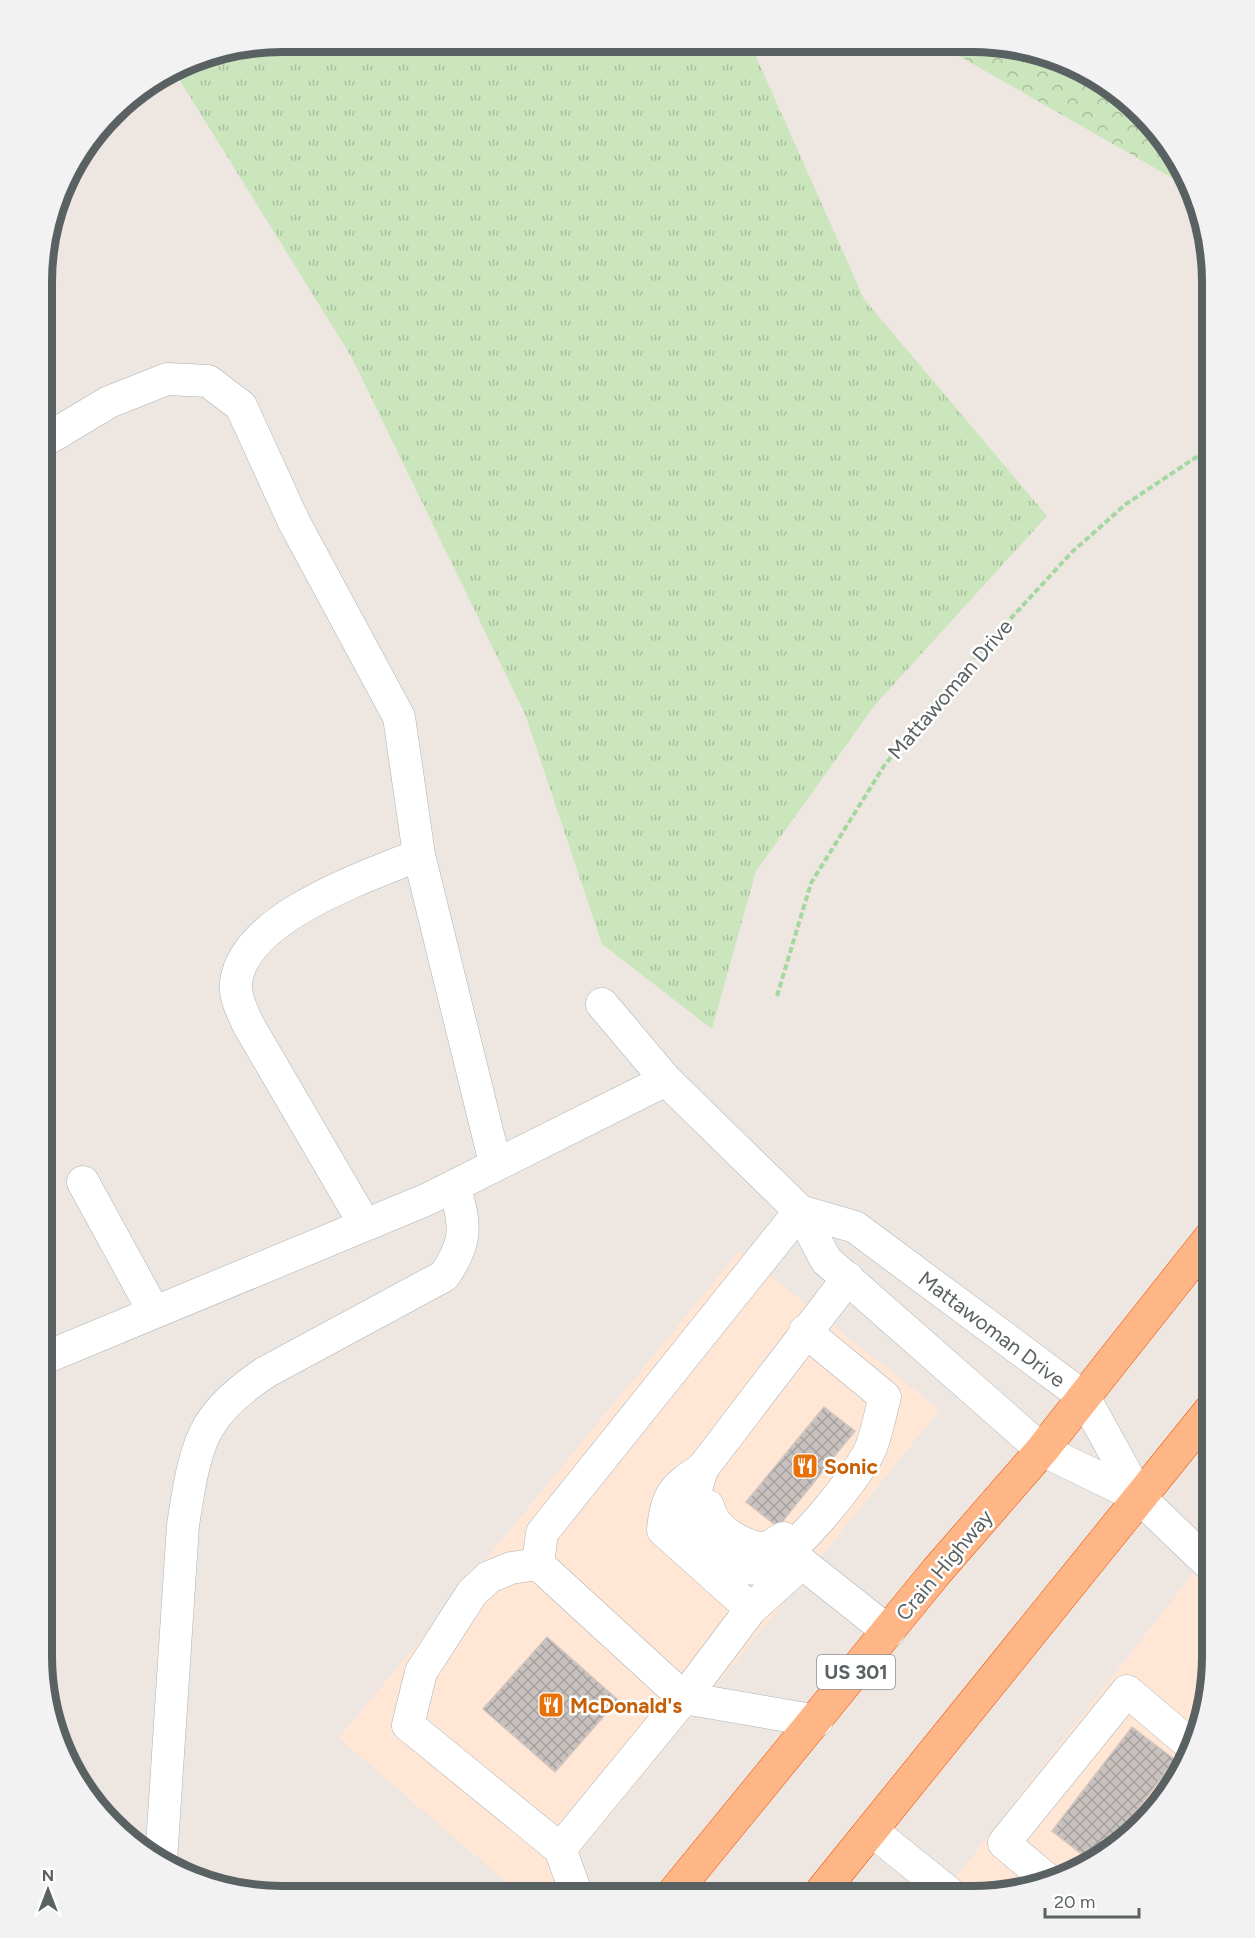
<svg xmlns="http://www.w3.org/2000/svg" width="1255" height="1938" viewBox="0 0 1255 1938" font-family="Figtree,sans-serif">
<style>
.commercial{fill:#ffe6d5}
.grass{fill:url(#grass-tufts)}
.forest{fill:url(#forest-crowns)}
.building{fill:url(#building-cross-hatch);stroke:#d2c6bf;stroke-width:1.5}
.lines{fill:none;stroke-linecap:round;stroke-linejoin:round}
.minor-casing{stroke:#adb3b5;stroke-width:33}
.highway-casing{stroke:#ee5000;stroke-width:34}
.path{stroke:#a5d89f;stroke-width:4;stroke-dasharray:6 3;stroke-linecap:butt}
.minor{stroke:#fff;stroke-width:32}
.highway{stroke:#ffb686;stroke-width:33}
.labels{text-anchor:middle;dominant-baseline:central;stroke-width:5;stroke-linejoin:round;paint-order:stroke}
.shield{fill:#fff;stroke:#8c9092;stroke-width:1.5}
.shield-label{font-size:20px;font-weight:bold;fill:#5a6163}
.street-label{font-size:21px;fill:#5a6163;stroke:#fff}
.food-label{font-size:21px;font-weight:bold;fill:#c56008;stroke:#fff;text-anchor:start}
.rim{fill:none;stroke:#5a6163;stroke-width:8}
</style>
<defs>
<pattern id="grass-tufts" width="24" height="20" patternUnits="userSpaceOnUse" patternTransform="scale(1.5)"><rect width="24" height="20" fill="#cbe6bd"/><path d="M3 7l-1-3M5 7V3M7 7l1-3M15 17l-1-3M17 17v-4M19 17l1-3" fill="none" stroke="#a8be9d"/></pattern>
<pattern id="forest-crowns" width="20" height="18" patternUnits="userSpaceOnUse" patternTransform="scale(1.5)"><rect width="20" height="18" fill="#cbe6bd"/><path d="M2 6a3 3 0 1 1 6 0M12 15a3 3 0 1 1 6 0" fill="none" stroke="#a8be9d"/></pattern>
<pattern id="building-cross-hatch" width="8" height="8" patternUnits="userSpaceOnUse" patternTransform="scale(1.5)"><rect width="8" height="8" fill="#c8c1be"/><path d="M0 0l8 8M0 8l8-8" fill="none" stroke="#a5a09e"/></pattern>
</defs>
<rect width="100%" height="100%" fill="#ede6e1"/>
<path class="commercial" d="M 739,1251 L 940,1410 L 546,1895 L 521,1895 L 339,1738 Z
M 1213,1548 L 1212,1672 L 1200,1733 L 1172,1789 L 1119,1846 L 1065,1878 L 973,1896 L 941,1896 Z"/>
<path class="grass" d="M 283,42 L 750,43 L 864,299 L 1047,516 L 875,705 L 756,871 L 712,1029 L 602,944 L 525,714 L 351,356 L 174,71 L 191,60 Z"/>
<path class="forest" d="M 938,44 L 1004,44 L 1064,60 L 1119,91 L 1163,136 L 1195,191 Z"/>
<path class="building" d="M 824,1407 L 855,1431 L 833,1458 L 837,1462 L 827,1474 L 823,1471 L 778,1527 L 746,1502 Z
M 547,1637 L 618,1700 L 555,1772 L 483,1709 Z
M 1132,1727 L 1175,1760 L 1101,1857 L 1092,1862 L 1052,1831 Z"/>
<g class="lines">
<g class="minor-casing">
<path id="minor" d="M 44,441 L 109,402 L 167,379 L 208,381 L 241,406 L 294,522 L 399,717 L 419,855 L 495,1163
M 602,1004 L 666,1080 L 800,1211 L 826,1260 L 1042,1450 L 1139,1497 L 1212,1567
M 83,1182 L 154,1312
M 800,1211 L 855,1227 L 1084,1397 L 1139,1497
M 365,1225 L 249,1026 C 243,1013 234,997 236,982 C 245,916 366,877 419,855
M 42,1359 L 428,1199 L 666,1080
M 702,1469 C 690,1514 684,1510 714,1548 C 725,1561 745,1573 763,1567 C 792,1559 853,1481 868,1454 C 876,1440 880,1413 885,1397 L 805,1331
M 708,1506 C 714,1531 742,1546 766,1549 L 783,1538
M 538,1564 L 542,1533 L 800,1211
M 751,1609 L 663,1530 C 666,1495 673,1488 702,1469 L 848,1278
M 871,1830 L 953,1896
M 560,1849 L 684,1698 L 751,1609 L 802,1563 L 889,1632
M 161,1861 L 183,1525 C 188,1495 193,1452 209,1426 C 222,1404 245,1386 266,1372 L 444,1276 C 468,1242 466,1224 454,1186
M 1049,1881 L 1004,1843 L 1127,1691 L 1193,1747
M 577,1895 L 560,1849 L 408,1725 L 421,1672 L 472,1593 L 489,1577 L 511,1568 L 538,1564 L 684,1698 L 817,1721"/>
</g>
<g class="highway-casing">
<path id="highway" d="M 672,1895 L 936,1572 L 1042,1450 L 1213,1234
M 818,1896 L 1213,1407"/>
</g>
<path class="path" d="M 777,996 L 811,883 L 884,766 L 944,691 L 1072,552 L 1126,504 L 1195,458 L 1213,450"/>
<use href="#minor" class="minor"/>
<use href="#highway" class="highway"/>
</g>
<defs>
<g id="restaurant-square" transform="scale(1.35)"><rect x="-9" y="-9" width="18" height="18" rx="4" fill="#e8710a" stroke="#fff"/><path d="M-5-6h1v4h1v-4h1v4h1v-4h1v5L-1.5 .5V6h-2V.5L-5-1ZM5-6V6H3V1.5H1.5Q1.5-4 5-6Z" fill="#fff"/></g>
</defs>
<g fill-rule="evenodd">
<use href="#restaurant-square" x="805" y="1466"/>
<use href="#restaurant-square" x="551" y="1705"/>
</g>
<g class="labels">
<rect class="shield" x="817" y="1655" width="78" height="34" rx="4.5"/>
<g class="shield-label">
<text x="856" y="1672">US 301</text>
</g>
<g class="street-label">
<text transform="translate(950 689) rotate(-49)">Mattawoman Drive</text>
<text transform="translate(992 1329) rotate(37)">Mattawoman Drive</text>
<text transform="translate(944 1565) rotate(-50)">Crain Highway</text>
</g>
<g class="food-label">
<text x="824" y="1466">Sonic</text>
<text x="570" y="1705">McDonald's</text>
</g>
</g>
<path d="M0 0H1255V1938H0ZM282 52H972A230 230 0 0 1 1202 282V1656A230 230 0 0 1 972 1886H282A230 230 0 0 1 52 1656V282A230 230 0 0 1 282 52Z" fill="#f2f2f3" fill-rule="evenodd"/>
<path class="rim" d="M282 52H972A230 230 0 0 1 1202 282V1656A230 230 0 0 1 972 1886H282A230 230 0 0 1 52 1656V282A230 230 0 0 1 282 52Z"/>
<g transform="translate(48 1890)" stroke="#ffffff" stroke-width="4.5" paint-order="stroke">
<path d="M0-4.5L10 22L0 15L-10 22Z" fill="#5a6163"/>
<text y="-9" font-size="16" font-weight="bold" text-anchor="middle" fill="#5a6163">N</text>
</g>
<path d="M1045 1908v9h94v-9" fill="none" stroke="#5a6163" stroke-width="3"/>
<text x="1054" y="1908" font-size="18" fill="#5a6163" stroke="#ffffff" stroke-width="4.5" paint-order="stroke">20 m</text>
</svg>
